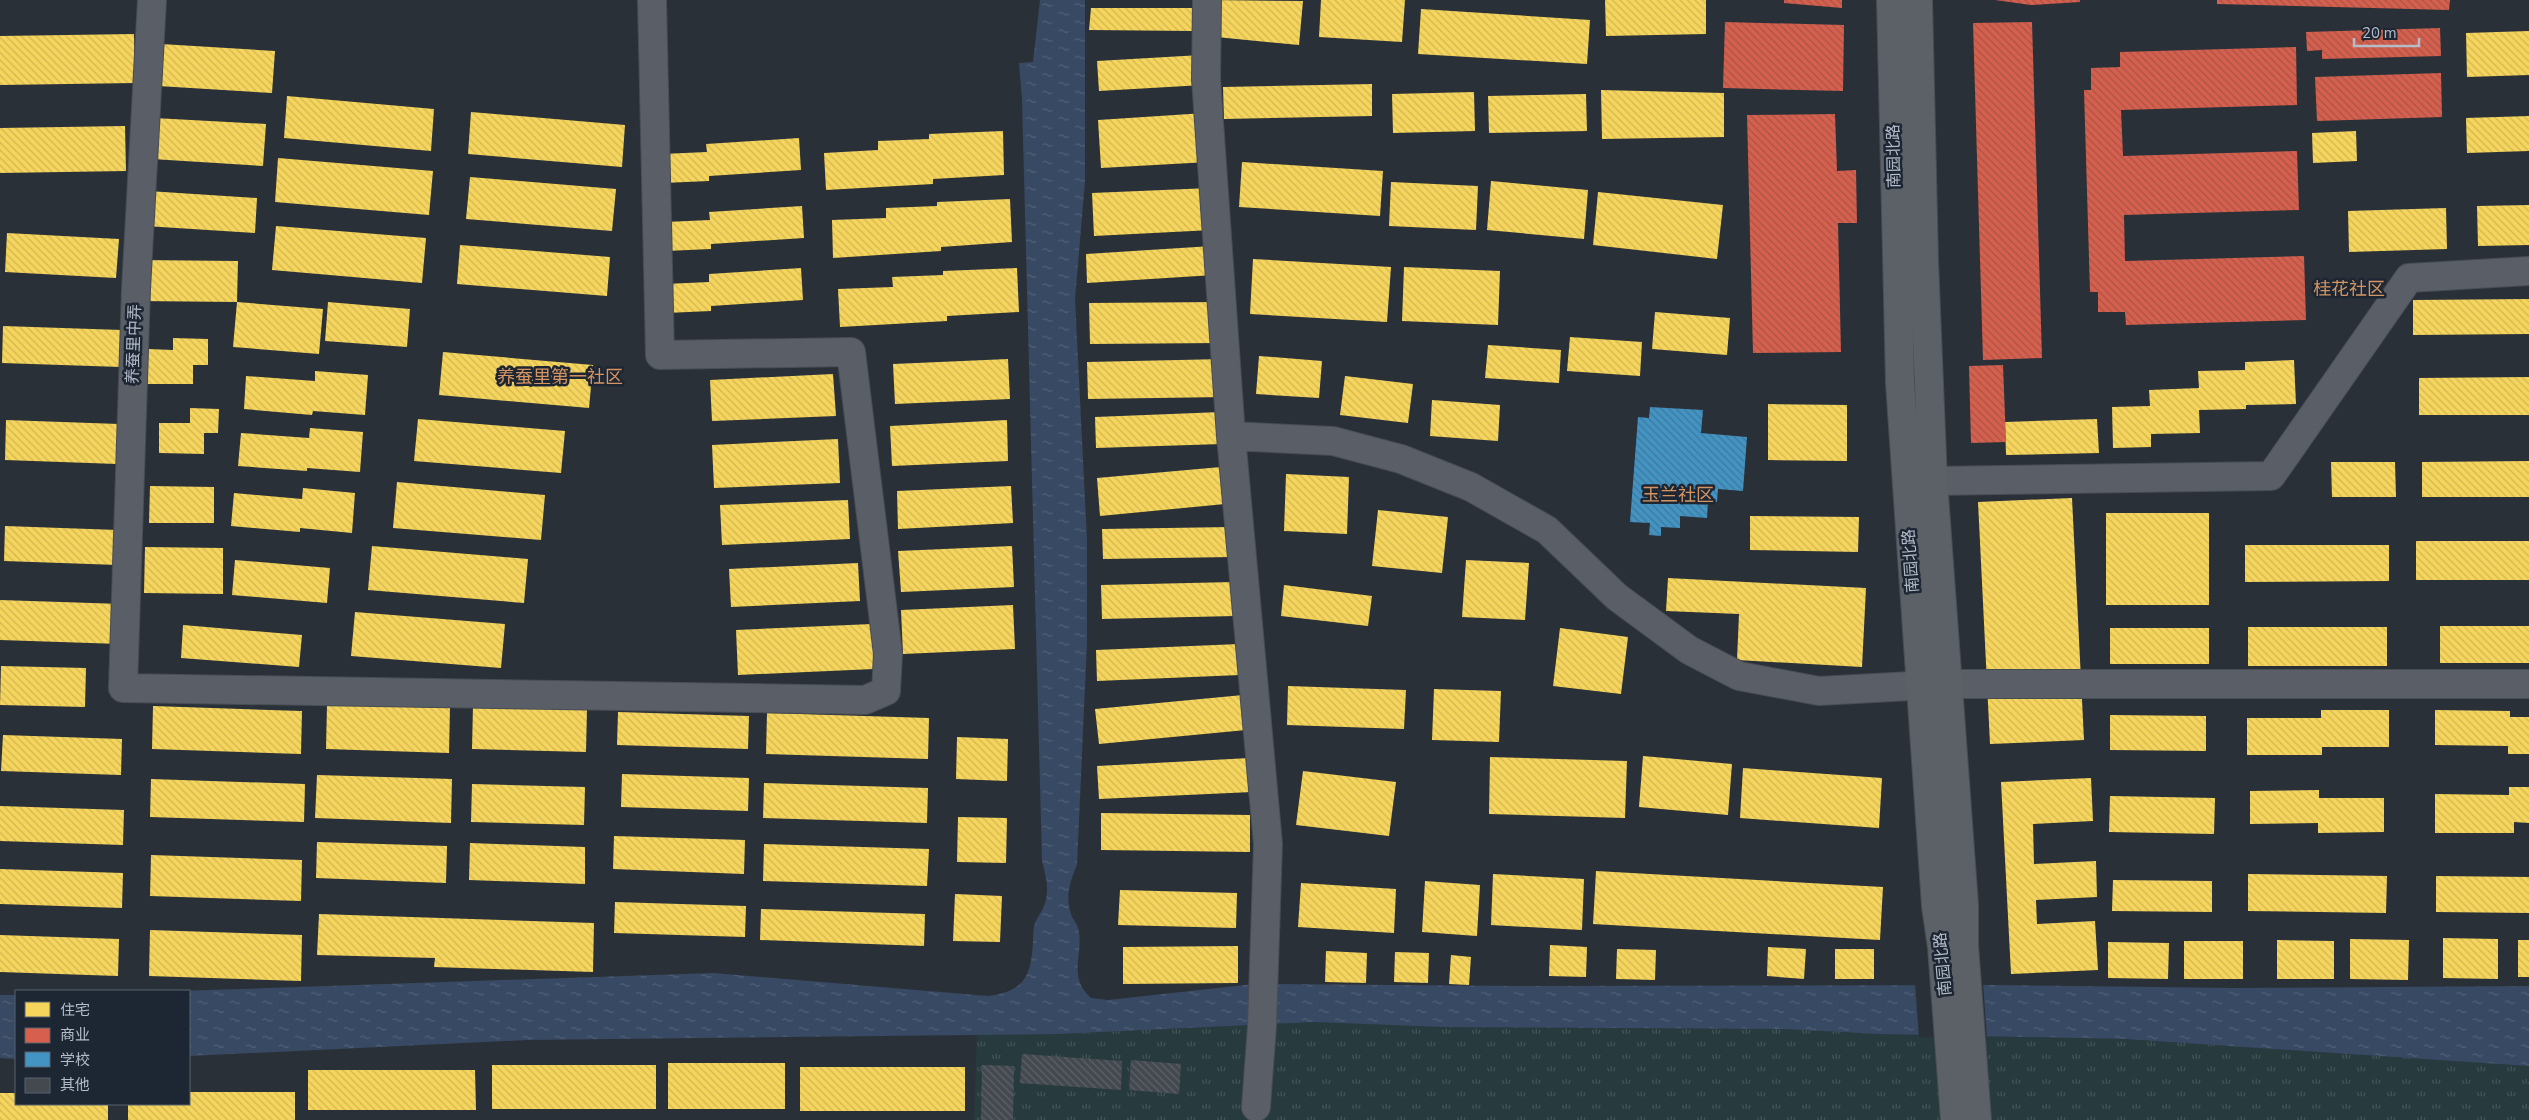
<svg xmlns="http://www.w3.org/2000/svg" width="2529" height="1120" viewBox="0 0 2529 1120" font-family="'Nunito Sans','Noto Sans SC',sans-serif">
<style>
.park{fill:url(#park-tufts)}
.water{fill:url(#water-ripples)}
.pier{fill:#2a3038}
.homes{fill:url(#homes-back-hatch)}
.shops{fill:url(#shops-back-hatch)}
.schools{fill:url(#schools-back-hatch)}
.building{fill:url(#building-back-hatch)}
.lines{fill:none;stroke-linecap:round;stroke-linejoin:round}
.minor-casing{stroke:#484c53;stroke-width:30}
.major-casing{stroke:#484c55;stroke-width:30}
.minor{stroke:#5a5e66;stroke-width:28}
.major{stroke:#5c6168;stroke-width:28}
.labels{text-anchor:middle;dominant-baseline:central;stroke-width:5;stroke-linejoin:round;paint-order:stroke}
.street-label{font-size:16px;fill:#b4bcc9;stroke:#1d2633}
.neighbourhood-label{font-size:18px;fill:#d59563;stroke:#1d2633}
</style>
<defs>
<pattern id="park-tufts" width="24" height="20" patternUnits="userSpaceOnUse" patternTransform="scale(1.25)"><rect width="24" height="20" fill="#273a3e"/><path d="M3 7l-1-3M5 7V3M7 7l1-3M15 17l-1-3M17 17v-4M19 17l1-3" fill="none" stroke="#445559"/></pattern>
<pattern id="water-ripples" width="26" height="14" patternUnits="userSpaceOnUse" patternTransform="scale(1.25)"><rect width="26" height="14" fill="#384963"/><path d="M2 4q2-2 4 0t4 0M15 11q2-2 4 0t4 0" fill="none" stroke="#526178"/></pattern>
<pattern id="homes-back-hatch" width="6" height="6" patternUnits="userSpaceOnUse" patternTransform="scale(1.25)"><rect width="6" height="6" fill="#f6d55c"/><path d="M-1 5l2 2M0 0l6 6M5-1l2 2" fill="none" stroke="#d0b656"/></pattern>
<pattern id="shops-back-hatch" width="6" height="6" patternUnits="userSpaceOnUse" patternTransform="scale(1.25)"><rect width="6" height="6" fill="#d6604d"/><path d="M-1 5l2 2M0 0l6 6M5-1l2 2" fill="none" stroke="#a65448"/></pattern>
<pattern id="schools-back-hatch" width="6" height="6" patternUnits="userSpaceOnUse" patternTransform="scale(1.25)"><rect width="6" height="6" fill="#4393c3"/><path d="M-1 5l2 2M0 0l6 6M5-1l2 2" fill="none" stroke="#3f789a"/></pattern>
<pattern id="building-back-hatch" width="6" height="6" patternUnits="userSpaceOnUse" patternTransform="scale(1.25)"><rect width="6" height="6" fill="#444950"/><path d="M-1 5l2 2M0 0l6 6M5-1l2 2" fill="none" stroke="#5d6168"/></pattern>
</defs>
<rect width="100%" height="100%" fill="#2a3038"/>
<path class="park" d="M 1314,1022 L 1443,1027 L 1784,1029 L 1879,1034 L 2125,1039 L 2529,1066 L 2529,1120 L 974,1120 L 977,1034 L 1059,1034 Z"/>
<path class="water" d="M 1040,0 L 1085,0 L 1085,181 L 1075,299 L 1087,540 L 1087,642 L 1077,865 C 1070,881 1065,897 1071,914 C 1072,919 1077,923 1078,928 C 1085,952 1066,976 1091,998 L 1108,1000 L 1254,984 L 1518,986 L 1993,985 L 2235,988 L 2529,986 L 2529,1066 L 2125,1039 L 1879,1034 L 1784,1029 L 1443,1027 L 1314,1022 L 1059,1034 L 527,1040 L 189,1056 L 189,991 L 179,991 L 713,973 L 988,996 C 1025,991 1031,976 1033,942 C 1033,936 1033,929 1035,923 C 1037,917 1042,912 1044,906 C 1050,891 1046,876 1042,861 L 1022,99 L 1019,63 L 1033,62 Z
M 0,995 L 16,995 L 16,1059 L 0,1058 Z"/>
<path class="pier" d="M 1915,983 L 1983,983 L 1987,1038 L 1919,1037 Z"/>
<path class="homes" d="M 1210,0 L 1303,1 L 1299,45 L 1206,36 Z
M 1321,0 L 1405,0 L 1402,42 L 1319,37 Z
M 1605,0 L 1706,0 L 1706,34 L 1606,36 Z
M 1091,8 L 1193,8 L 1193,31 L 1089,30 Z
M 1421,9 L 1590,20 L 1587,64 L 1418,54 Z
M 2529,31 L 2529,75 L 2467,77 L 2466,33 Z
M 134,34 L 135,83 L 0,85 L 0,36 Z
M 161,44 L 275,51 L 272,93 L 158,86 Z
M 1201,55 L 1203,85 L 1099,91 L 1097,61 Z
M 1372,84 L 1372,116 L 1224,119 L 1223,87 Z
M 1601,90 L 1724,93 L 1724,137 L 1602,139 Z
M 1474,92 L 1475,131 L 1393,133 L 1392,94 Z
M 1586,94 L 1587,131 L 1489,133 L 1488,96 Z
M 287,96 L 434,109 L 431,151 L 284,138 Z
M 471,112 L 625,125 L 622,167 L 468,154 Z
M 1205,113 L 1208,162 L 1101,168 L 1098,120 Z
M 2529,116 L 2529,151 L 2467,153 L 2466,118 Z
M 154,118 L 266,124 L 263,166 L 152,159 Z
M 125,126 L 126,171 L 0,173 L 0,128 Z
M 1003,131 L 1004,175 L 933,179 L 933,184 L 826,190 L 824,153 L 878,150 L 878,141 L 929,139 L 929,134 Z
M 2356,131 L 2357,161 L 2313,163 L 2312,133 Z
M 799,138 L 801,170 L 709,176 L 709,181 L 663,183 L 662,154 L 707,152 L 706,144 Z
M 278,158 L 433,171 L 429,215 L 275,202 Z
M 1242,162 L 1383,171 L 1380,216 L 1239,207 Z
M 470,177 L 616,189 L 612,231 L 466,219 Z
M 1491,181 L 1588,190 L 1584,239 L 1487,230 Z
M 1391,182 L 1478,186 L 1476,230 L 1389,226 Z
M 1210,188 L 1212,230 L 1094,236 L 1092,193 Z
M 148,191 L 257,198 L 255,233 L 145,226 Z
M 1598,192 L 1723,205 L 1717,259 L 1593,245 Z
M 1010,199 L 1012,242 L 941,247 L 941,251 L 833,258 L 832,220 L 886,218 L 886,208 L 937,206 L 937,202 Z
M 2529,205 L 2529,245 L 2478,246 L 2477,206 Z
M 802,206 L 804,238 L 711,244 L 711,249 L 666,251 L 665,222 L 710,220 L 709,212 Z
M 2446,208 L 2447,249 L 2349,252 L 2348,211 Z
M 276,226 L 426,238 L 422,283 L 272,270 Z
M 7,233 L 119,239 L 116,278 L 5,272 Z
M 460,245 L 610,257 L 607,296 L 457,284 Z
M 1212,246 L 1214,275 L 1087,283 L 1086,254 Z
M 1253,259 L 1391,267 L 1387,322 L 1250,314 Z
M 138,260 L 238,261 L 237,302 L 138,301 Z
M 1404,267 L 1500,271 L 1498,325 L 1402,321 Z
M 801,268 L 803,300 L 711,306 L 711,311 L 666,313 L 665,284 L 709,282 L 709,274 Z
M 1017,268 L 1019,312 L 947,316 L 947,321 L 840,327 L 838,289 L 893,287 L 892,277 L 943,275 L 943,271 Z
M 2529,299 L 2529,334 L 2413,335 L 2413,300 Z
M 237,302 L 323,309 L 319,354 L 233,347 Z
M 328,302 L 410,309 L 407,347 L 325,341 Z
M 1220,302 L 1221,343 L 1090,344 L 1089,303 Z
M 1655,312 L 1730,318 L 1727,355 L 1652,349 Z
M 3,326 L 122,330 L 121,367 L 2,363 Z
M 1570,337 L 1642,342 L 1640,376 L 1567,371 Z
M 173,338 L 208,339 L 208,365 L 193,365 L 193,384 L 148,384 L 148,349 L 173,350 Z
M 1488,345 L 1561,350 L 1559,383 L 1485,378 Z
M 443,352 L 593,365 L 589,408 L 439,395 Z
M 1259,356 L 1322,361 L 1319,398 L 1256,394 Z
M 1008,359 L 1010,399 L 895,404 L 893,364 Z
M 1224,359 L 1225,397 L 1088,399 L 1087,362 Z
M 2294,360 L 2296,404 L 2246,405 L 2246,409 L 2199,410 L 2200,433 L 2151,434 L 2151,447 L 2113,448 L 2112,407 L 2150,406 L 2149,390 L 2199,388 L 2198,371 L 2245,370 L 2245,362 Z
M 315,371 L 368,375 L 365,415 L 313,411 L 312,415 L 244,409 L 246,376 L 315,381 Z
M 833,374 L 836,416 L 712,421 L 710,380 Z
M 1345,376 L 1413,384 L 1408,423 L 1340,415 Z
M 2529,377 L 2529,415 L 2419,415 L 2419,378 Z
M 1432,400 L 1500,405 L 1498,441 L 1430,436 Z
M 1768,404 L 1847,405 L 1847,461 L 1768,460 Z
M 190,408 L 219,409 L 218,433 L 204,433 L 204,454 L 159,453 L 159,423 L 190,423 Z
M 1221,412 L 1222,444 L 1096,448 L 1095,417 Z
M 418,419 L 565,431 L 561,473 L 414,461 Z
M 2097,419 L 2099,453 L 2006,455 L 2005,422 Z
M 6,420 L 119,424 L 117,464 L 5,460 Z
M 1007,420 L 1008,461 L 892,466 L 890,426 Z
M 310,428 L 363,432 L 360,472 L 307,468 L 307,471 L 238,466 L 241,433 L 309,438 Z
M 838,439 L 840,483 L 714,488 L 712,445 Z
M 2529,461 L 2529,497 L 2422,497 L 2422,462 Z
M 2331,462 L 2395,462 L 2396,497 L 2332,497 Z
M 1221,467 L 1225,504 L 1100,516 L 1097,478 Z
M 1286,474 L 1349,477 L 1347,534 L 1284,531 Z
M 397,482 L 545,495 L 541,540 L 393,528 Z
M 150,486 L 214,487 L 214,523 L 149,523 Z
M 1011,486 L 1013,523 L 898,529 L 897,491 Z
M 303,488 L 355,493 L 352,533 L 300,528 L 300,532 L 231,526 L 234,493 L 302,499 Z
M 2072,498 L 2084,740 L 1990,744 L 1978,502 Z
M 848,500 L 850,539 L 722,545 L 720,505 Z
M 1378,510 L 1448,517 L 1442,573 L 1372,566 Z
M 2106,513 L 2209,513 L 2209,605 L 2106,605 Z
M 1750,516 L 1859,517 L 1858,552 L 1750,550 Z
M 5,526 L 118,530 L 118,565 L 4,561 Z
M 1231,527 L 1232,557 L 1103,559 L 1102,529 Z
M 2416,541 L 2529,541 L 2529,580 L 2416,580 Z
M 2245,545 L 2389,545 L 2389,581 L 2245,582 Z
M 372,546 L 528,559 L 524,603 L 368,590 Z
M 1012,546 L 1014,587 L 901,592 L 898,551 Z
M 145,547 L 223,548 L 223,594 L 144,593 Z
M 235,560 L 330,568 L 327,603 L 232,595 Z
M 1466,560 L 1529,563 L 1525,620 L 1462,617 Z
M 858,563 L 860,601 L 731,607 L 729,569 Z
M 1668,578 L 1866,588 L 1862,667 L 1737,660 L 1739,614 L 1666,611 Z
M 1234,582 L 1235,616 L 1102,619 L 1101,585 Z
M 1284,585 L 1372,596 L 1368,626 L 1281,616 Z
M 0,600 L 122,604 L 120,644 L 0,640 Z
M 1013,605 L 1015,649 L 903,654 L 901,610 Z
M 355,612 L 505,624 L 501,668 L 351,656 Z
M 872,624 L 874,669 L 738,675 L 736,630 Z
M 183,625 L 302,635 L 299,667 L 181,658 Z
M 2440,626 L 2529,626 L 2529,663 L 2440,663 Z
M 2248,627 L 2387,627 L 2387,666 L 2248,666 Z
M 1560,628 L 1628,637 L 1621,694 L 1553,686 Z
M 2110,628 L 2209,628 L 2209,664 L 2110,664 Z
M 1239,644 L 1240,675 L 1097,681 L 1096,650 Z
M 1,666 L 86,668 L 85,707 L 0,705 Z
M 1288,686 L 1406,690 L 1404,729 L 1287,725 Z
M 1434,689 L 1501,691 L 1499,742 L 1432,740 Z
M 1243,695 L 1246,730 L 1099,744 L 1095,709 Z
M 327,705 L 450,708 L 449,753 L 326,749 Z
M 473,705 L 587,709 L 586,752 L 472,749 Z
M 153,706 L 302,711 L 301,754 L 152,749 Z
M 2321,710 L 2389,710 L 2389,747 L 2322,747 L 2322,755 L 2247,755 L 2247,718 L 2321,718 Z
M 2435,710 L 2510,711 L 2510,717 L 2529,717 L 2529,754 L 2508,754 L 2508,746 L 2435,745 Z
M 618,712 L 749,716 L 748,749 L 617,745 Z
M 767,713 L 929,718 L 928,759 L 766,754 Z
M 2110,715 L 2206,716 L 2206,751 L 2110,750 Z
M 3,735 L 122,739 L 121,775 L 1,771 Z
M 957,737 L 1008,739 L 1007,781 L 956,779 Z
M 1643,756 L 1732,764 L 1728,815 L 1639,807 Z
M 1490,757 L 1627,761 L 1625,818 L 1489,814 Z
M 1250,758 L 1252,792 L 1099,799 L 1097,766 Z
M 1743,768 L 1882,778 L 1879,828 L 1740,818 Z
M 1303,771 L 1396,782 L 1389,836 L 1296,825 Z
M 622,774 L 749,778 L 748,811 L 621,807 Z
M 317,775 L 452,779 L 451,823 L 315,818 Z
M 2091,778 L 2093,821 L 2033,824 L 2034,864 L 2096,861 L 2097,897 L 2036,900 L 2037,924 L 2095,921 L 2098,970 L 2011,974 L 2001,782 Z
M 151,779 L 305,784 L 304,822 L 150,817 Z
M 764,783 L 928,788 L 927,823 L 763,818 Z
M 472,784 L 585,787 L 584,825 L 471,822 Z
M 2509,787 L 2529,787 L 2529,823 L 2514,822 L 2514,833 L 2435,833 L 2435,794 L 2509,795 Z
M 2319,790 L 2319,798 L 2384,798 L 2384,832 L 2318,833 L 2318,823 L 2250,824 L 2250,791 Z
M 2110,796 L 2215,798 L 2214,834 L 2109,832 Z
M 0,806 L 124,810 L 123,845 L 0,841 Z
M 1101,813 L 1250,815 L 1250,852 L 1101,850 Z
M 958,817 L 1007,818 L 1006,863 L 957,862 Z
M 614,836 L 745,840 L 744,874 L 613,869 Z
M 317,842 L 447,846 L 446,883 L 316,878 Z
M 470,843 L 585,847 L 585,884 L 469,880 Z
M 764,844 L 929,849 L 927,886 L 763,881 Z
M 151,855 L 302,860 L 301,901 L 150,896 Z
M 0,869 L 123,873 L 122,908 L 0,904 Z
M 1596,871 L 1883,887 L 1880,940 L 1593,924 Z
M 1493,874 L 1584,879 L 1582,930 L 1491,925 Z
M 2248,874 L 2387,876 L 2386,913 L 2248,911 Z
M 2436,876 L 2529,877 L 2529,913 L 2436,912 Z
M 2113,880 L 2212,881 L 2212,912 L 2112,911 Z
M 1425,881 L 1480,885 L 1477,936 L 1422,932 Z
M 1301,883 L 1396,889 L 1394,933 L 1298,927 Z
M 1120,890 L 1237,893 L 1236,928 L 1118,925 Z
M 955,894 L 1002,896 L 1000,942 L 953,941 Z
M 615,902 L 746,906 L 745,937 L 614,933 Z
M 761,909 L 925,914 L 924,946 L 760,940 Z
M 319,914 L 594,923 L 593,972 L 434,967 L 435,958 L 317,955 Z
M 150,930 L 302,935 L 301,981 L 149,976 Z
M 0,935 L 119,939 L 118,976 L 0,972 Z
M 2443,938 L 2498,939 L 2498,979 L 2443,978 Z
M 2350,939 L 2409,940 L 2408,980 L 2350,979 Z
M 2277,940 L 2334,941 L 2334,979 L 2277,979 Z
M 2518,940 L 2529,940 L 2529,977 L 2518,977 Z
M 2184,941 L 2243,941 L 2243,979 L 2184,979 Z
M 2108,942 L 2169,943 L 2168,979 L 2108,978 Z
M 1550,945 L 1587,947 L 1586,977 L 1549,976 Z
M 1238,946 L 1238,983 L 1123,984 L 1123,947 Z
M 1768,947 L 1806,949 L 1804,979 L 1767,976 Z
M 1617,949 L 1656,950 L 1655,980 L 1616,979 Z
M 1835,949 L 1874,949 L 1874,979 L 1835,979 Z
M 1326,951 L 1367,953 L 1366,983 L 1325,982 Z
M 1395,952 L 1429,953 L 1428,983 L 1394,982 Z
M 1451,955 L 1471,957 L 1469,985 L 1449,984 Z
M 668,1063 L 785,1063 L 785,1109 L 668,1109 Z
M 492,1065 L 656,1065 L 656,1109 L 492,1109 Z
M 800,1067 L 965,1067 L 965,1111 L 800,1111 Z
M 308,1070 L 475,1070 L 476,1110 L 308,1110 Z
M 189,1092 L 295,1092 L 295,1120 L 128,1120 L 128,1104 L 189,1104 Z
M 0,1093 L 16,1093 L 16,1104 L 108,1104 L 108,1120 L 0,1120 Z"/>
<path class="shops" d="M 1784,0 L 1842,0 L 1842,8 L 1784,3 Z
M 1995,0 L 2080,0 L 2080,2 L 2031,5 Z
M 2217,0 L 2450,0 L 2449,10 L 2217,4 Z
M 1725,22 L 1844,25 L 1843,91 L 1723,88 Z
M 2032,22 L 2042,358 L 1983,360 L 1973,23 Z
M 2440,28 L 2441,56 L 2322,59 L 2322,50 L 2307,51 L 2306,32 Z
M 2296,47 L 2297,105 L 2121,110 L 2123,156 L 2297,151 L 2299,210 L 2124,215 L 2125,261 L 2304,256 L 2306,320 L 2126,325 L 2125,312 L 2098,312 L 2098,292 L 2090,292 L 2084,90 L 2091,90 L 2091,68 L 2120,67 L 2120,52 Z
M 2441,73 L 2442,117 L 2317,121 L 2315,77 Z
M 1835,114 L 1837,171 L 1856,170 L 1857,223 L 1838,223 L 1841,352 L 1753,353 L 1747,115 Z
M 2003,365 L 2006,442 L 1971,443 L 1969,366 Z"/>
<path class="schools" d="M 1650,407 L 1703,410 L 1701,433 L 1747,437 L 1743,491 L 1718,489 L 1717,502 L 1708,502 L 1707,518 L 1680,516 L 1680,528 L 1661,527 L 1661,536 L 1649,535 L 1650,523 L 1630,522 L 1638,417 L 1649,418 Z"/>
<path class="building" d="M 1022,1054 L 1122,1061 L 1121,1090 L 1020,1083 Z
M 1131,1060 L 1181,1064 L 1179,1094 L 1129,1090 Z
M 982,1065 L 1014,1066 L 1013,1120 L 981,1120 Z"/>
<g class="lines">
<g class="minor-casing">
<path id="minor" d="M 152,0 L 136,289 L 123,688 L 865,700 L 886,691 L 888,654 L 851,352 L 660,355 L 652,0
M 1207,0 L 1206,79 L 1231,436 L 1333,441 L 1401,459 L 1471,487 L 1547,530 L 1617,597 L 1689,650 L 1739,676 L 1819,691 L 1948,684 L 2529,684
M 1231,436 L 1268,844 L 1262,1026 L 1256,1107
M 1933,481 L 2271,476 L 2409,278 L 2529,271"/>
</g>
<g class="major-casing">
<path id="major" d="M 1891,0 L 1900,383 L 1936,906 L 1942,947 L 1955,1120
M 1918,0 L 1924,261 L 1933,481 L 1964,905 L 1964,945 L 1977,1120"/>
</g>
<use href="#minor" class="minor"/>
<use href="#major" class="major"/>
</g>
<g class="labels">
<g class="street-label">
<text transform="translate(1894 156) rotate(-91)">南园北路</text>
<text transform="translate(134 344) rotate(-88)">养蚕里中弄</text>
<text transform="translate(1911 561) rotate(-94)">南园北路</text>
<text transform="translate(1943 964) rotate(-95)">南园北路</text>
</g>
<g class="neighbourhood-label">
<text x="2349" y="289">桂花社区</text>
<text x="560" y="377">养蚕里第一社区</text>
<text x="1678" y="495">玉兰社区</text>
</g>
</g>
<rect x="15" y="990" width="175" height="115" fill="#1d2633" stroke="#59626f"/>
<rect x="25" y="1002" width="25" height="15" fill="#f6d55c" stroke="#59626f"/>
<text x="60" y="1015" font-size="15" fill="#b4bcc9">住宅</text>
<rect x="25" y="1028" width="25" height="15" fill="#d6604d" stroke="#59626f"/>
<text x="60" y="1040" font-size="15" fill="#b4bcc9">商业</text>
<rect x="25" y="1052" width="25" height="15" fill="#4393c3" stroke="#59626f"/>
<text x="60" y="1065" font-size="15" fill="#b4bcc9">学校</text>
<rect x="25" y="1078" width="25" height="15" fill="#444950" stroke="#59626f"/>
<text x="60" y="1090" font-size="15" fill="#b4bcc9">其他</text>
<path d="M2354 38v8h65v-8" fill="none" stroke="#b4bcc9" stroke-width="2.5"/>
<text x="2362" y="38" font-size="15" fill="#b4bcc9" stroke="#1d2633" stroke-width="4" paint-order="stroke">20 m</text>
</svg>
